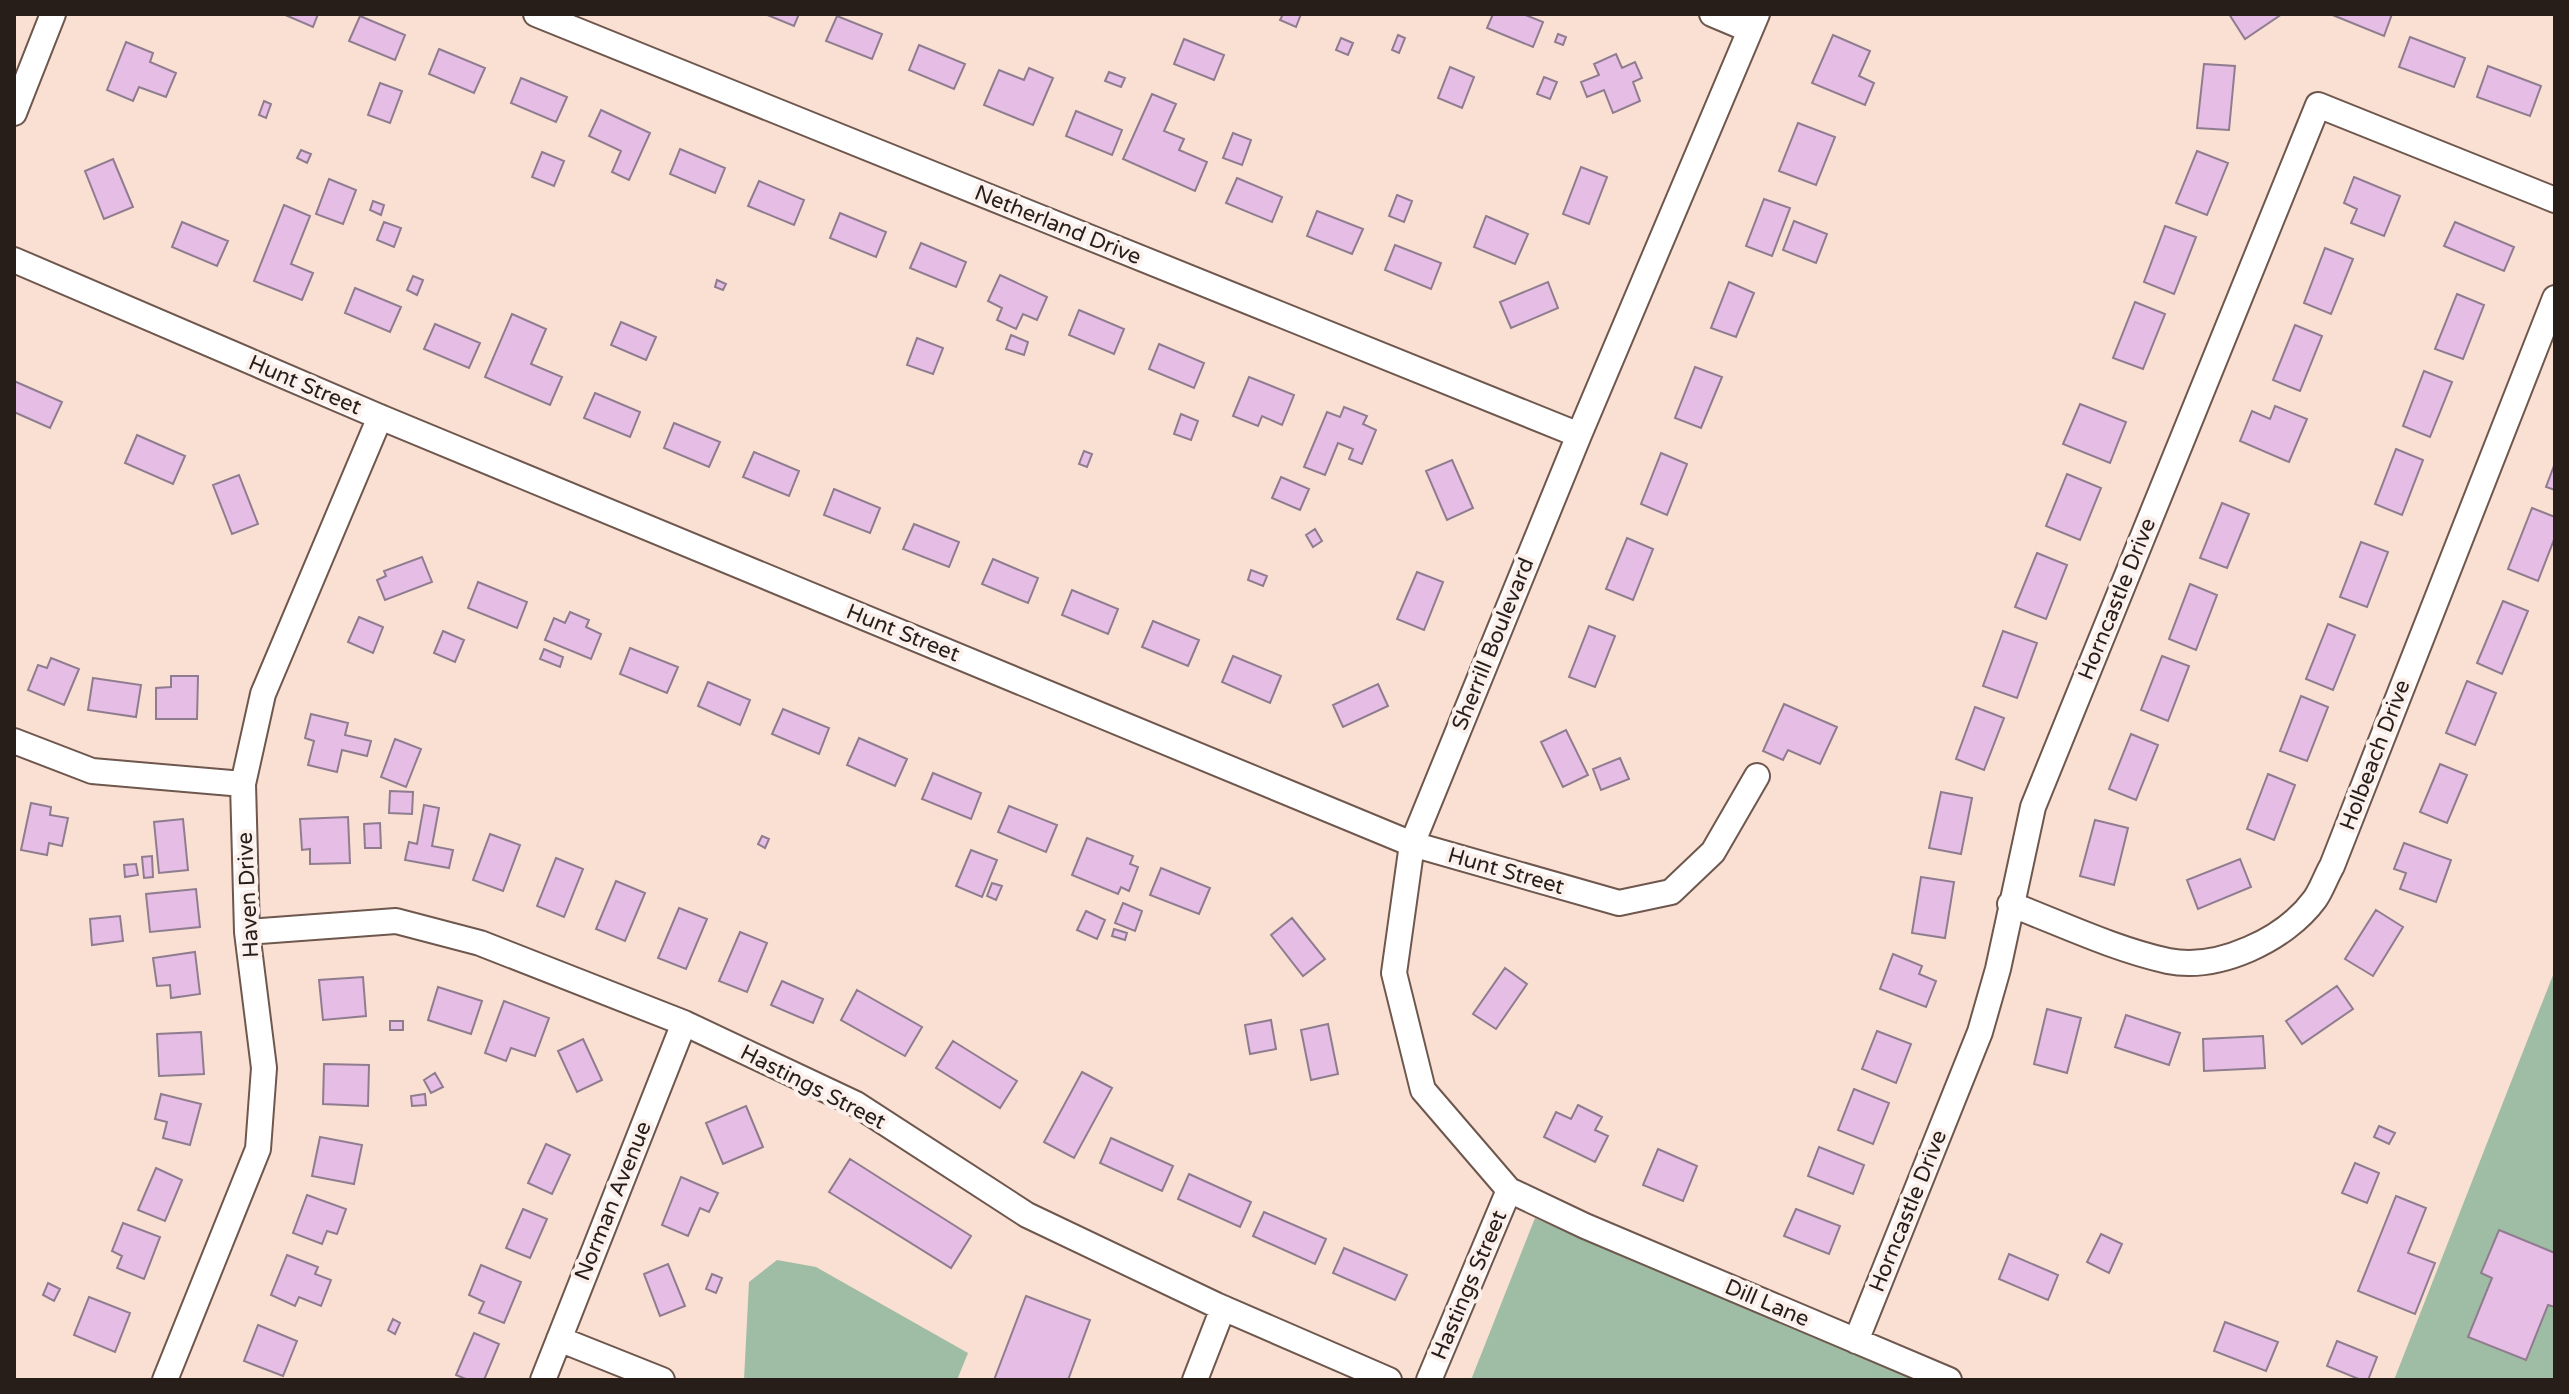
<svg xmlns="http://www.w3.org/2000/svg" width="2569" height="1394" viewBox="0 0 2569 1394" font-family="'Varela Round',sans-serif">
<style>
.green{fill:#9fbda4}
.building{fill:#e6bde5;stroke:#8f7d8f;stroke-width:2}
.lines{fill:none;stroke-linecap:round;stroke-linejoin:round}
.minor-casing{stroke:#6e574d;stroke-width:28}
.minor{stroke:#fff;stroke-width:24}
.labels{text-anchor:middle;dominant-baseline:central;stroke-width:8;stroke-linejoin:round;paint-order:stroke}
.street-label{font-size:22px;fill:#271d19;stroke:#fbf0eb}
</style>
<rect width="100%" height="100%" fill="#fadfd3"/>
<path class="green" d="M 2555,970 L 2555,1380 L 2394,1380 Z
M 1535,1218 L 1916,1380 L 1471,1380 Z
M 777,1260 L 816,1267 L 968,1353 L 957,1380 L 744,1380 L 749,1282 Z"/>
<path class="building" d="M 283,14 L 318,14 L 313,27 Z
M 765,14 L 799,14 L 794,26 Z
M 1283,14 L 1301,14 L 1296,27 L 1280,20 Z
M 1493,14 L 1523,14 L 1543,22 L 1533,47 L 1487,28 Z
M 2229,14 L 2282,14 L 2245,39 Z
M 2330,14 L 2392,14 L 2384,36 Z
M 360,16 L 405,35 L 395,60 L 349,41 Z
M 837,16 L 882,34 L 872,59 L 826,41 Z
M 1558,34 L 1566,37 L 1563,45 L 1555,42 Z
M 1398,35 L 1405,38 L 1399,53 L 1392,50 Z
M 1833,35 L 1870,51 L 1859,76 L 1874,83 L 1865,105 L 1812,83 Z
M 2410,37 L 2465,58 L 2454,87 L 2399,67 Z
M 1341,38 L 1353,43 L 1348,55 L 1336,50 Z
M 1184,39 L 1224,55 L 1214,80 L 1174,64 Z
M 126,42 L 153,53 L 150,62 L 176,73 L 166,97 L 139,87 L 133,101 L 107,90 Z
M 919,45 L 965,64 L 954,89 L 909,70 Z
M 439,49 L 485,68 L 474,93 L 429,74 Z
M 1616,54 L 1622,68 L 1635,62 L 1642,78 L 1633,82 L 1640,101 L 1613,113 L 1604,90 L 1587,97 L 1581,82 L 1599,75 L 1594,64 Z
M 2204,64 L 2235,66 L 2229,130 L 2197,128 Z
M 2488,66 L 2541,86 L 2530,116 L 2477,97 Z
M 1450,67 L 1474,77 L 1462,108 L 1438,98 Z
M 1029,68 L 1053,78 L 1033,125 L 984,105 L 999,70 L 1024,80 Z
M 1109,72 L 1125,78 L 1121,87 L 1105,81 Z
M 1544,77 L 1557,82 L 1550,99 L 1537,94 Z
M 521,78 L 567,97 L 556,122 L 511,103 Z
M 380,83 L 402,91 L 390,123 L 368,115 Z
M 1152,94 L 1176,104 L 1164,131 L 1184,139 L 1179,150 L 1207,162 L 1195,191 L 1123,159 Z
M 264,101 L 271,104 L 266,118 L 259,115 Z
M 601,110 L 650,133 L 629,180 L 612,172 L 621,151 L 589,136 Z
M 1076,111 L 1122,130 L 1112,155 L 1066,136 Z
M 1798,123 L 1835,137 L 1816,185 L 1779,171 Z
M 1233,133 L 1251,140 L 1242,165 L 1223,158 Z
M 680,149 L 725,168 L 715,193 L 670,174 Z
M 301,150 L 311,154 L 307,163 L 297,158 Z
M 2197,151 L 2228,163 L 2207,215 L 2176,203 Z
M 542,152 L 564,161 L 554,186 L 532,177 Z
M 113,159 L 133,207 L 104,219 L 85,171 Z
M 1581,167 L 1607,177 L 1589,224 L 1563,214 Z
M 2354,177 L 2400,196 L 2384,236 L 2351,223 L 2357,209 L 2344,203 Z
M 1237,178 L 1282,197 L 1272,222 L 1226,203 Z
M 329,179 L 356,190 L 343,224 L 316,214 Z
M 759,181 L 804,200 L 794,225 L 748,206 Z
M 1397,195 L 1412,201 L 1404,222 L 1389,216 Z
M 1764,199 L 1790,208 L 1772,256 L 1746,246 Z
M 373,201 L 384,205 L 381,215 L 370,210 Z
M 284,205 L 310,216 L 291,264 L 313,273 L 302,300 L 254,281 Z
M 1317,211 L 1363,229 L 1352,254 L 1307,236 Z
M 840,213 L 886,232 L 876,257 L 830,238 Z
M 1486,216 L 1528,234 L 1515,264 L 1474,247 Z
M 1794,221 L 1827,234 L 1816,263 L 1783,250 Z
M 182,222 L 228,241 L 217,266 L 172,247 Z
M 384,222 L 401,228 L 394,247 L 377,240 Z
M 2455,222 L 2514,247 L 2504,271 L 2444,246 Z
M 2165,226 L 2196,237 L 2174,294 L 2144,282 Z
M 921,243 L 966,262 L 956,287 L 910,268 Z
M 1395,245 L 1441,263 L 1431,289 L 1385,270 Z
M 2325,248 L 2353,259 L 2331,314 L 2304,303 Z
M 1000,275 L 1047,297 L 1037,320 L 1023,314 L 1016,329 L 997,320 L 1002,308 L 988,301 Z
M 413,276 L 423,280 L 417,295 L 407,290 Z
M 717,280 L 726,284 L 723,290 L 715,287 Z
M 1548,282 L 1558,308 L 1511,328 L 1500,302 Z
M 1729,282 L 1754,293 L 1736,337 L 1711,328 Z
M 355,288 L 401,307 L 390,332 L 345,313 Z
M 2457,294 L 2484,305 L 2463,359 L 2435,349 Z
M 2135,302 L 2165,314 L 2143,369 L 2113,358 Z
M 1079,310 L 1124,329 L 1114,354 L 1069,335 Z
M 512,314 L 546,329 L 531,364 L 562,377 L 550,405 L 485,377 Z
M 621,322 L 656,337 L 646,360 L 611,345 Z
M 435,324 L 480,343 L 469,368 L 424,349 Z
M 2295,325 L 2322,336 L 2300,391 L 2273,380 Z
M 1011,335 L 1028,342 L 1024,355 L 1006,349 Z
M 917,338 L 943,348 L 933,374 L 907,365 Z
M 1159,344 L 1204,363 L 1194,388 L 1149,369 Z
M 1695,367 L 1722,377 L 1701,428 L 1675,418 Z
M 2424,371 L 2452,382 L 2430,437 L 2403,426 Z
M 1249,377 L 1294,395 L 1282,425 L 1262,416 L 1258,426 L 1233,416 Z
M 14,381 L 62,402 L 50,428 L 14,412 Z
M 595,393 L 640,412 L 630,437 L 584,418 Z
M 2080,404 L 2126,422 L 2110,463 L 2063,444 Z
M 2275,406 L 2307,419 L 2289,462 L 2240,441 L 2252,411 L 2270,419 Z
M 1344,407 L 1367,416 L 1363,424 L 1376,430 L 1362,464 L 1349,459 L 1353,449 L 1338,443 L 1325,475 L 1304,467 L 1327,412 L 1340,417 Z
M 1181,414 L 1198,421 L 1191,440 L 1174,434 Z
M 674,423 L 720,442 L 709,467 L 664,448 Z
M 137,435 L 185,456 L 173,484 L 125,463 Z
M 2396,449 L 2423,460 L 2402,515 L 2375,504 Z
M 1084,451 L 1092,454 L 1087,467 L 1079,464 Z
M 754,452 L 799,471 L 789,496 L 743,477 Z
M 1661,453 L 1687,464 L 1667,515 L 1641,504 Z
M 1452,460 L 1473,508 L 1447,520 L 1426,471 Z
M 2555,463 L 2555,490 L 2546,487 Z
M 2067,474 L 2101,488 L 2080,540 L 2046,526 Z
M 239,475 L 258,524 L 232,534 L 213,485 Z
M 1281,477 L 1309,489 L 1300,510 L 1272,498 Z
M 834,489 L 880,508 L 870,533 L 824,515 Z
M 2222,503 L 2249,514 L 2227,568 L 2200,558 Z
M 2532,508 L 2555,517 L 2555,537 L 2538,581 L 2508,569 Z
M 914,524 L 959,542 L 949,567 L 903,549 Z
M 1315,529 L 1322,541 L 1313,547 L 1306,535 Z
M 1627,538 L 1653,549 L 1633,600 L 1606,589 Z
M 2361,542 L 2388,552 L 2367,607 L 2340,597 Z
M 2037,553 L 2067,565 L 2046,619 L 2015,607 Z
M 422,557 L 432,582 L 385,600 L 377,580 L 386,576 L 384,571 Z
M 993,559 L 1038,578 L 1028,603 L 982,584 Z
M 1251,570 L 1267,576 L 1263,586 L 1248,580 Z
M 1417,572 L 1443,582 L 1424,630 L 1397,619 Z
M 478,582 L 527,602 L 517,628 L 468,608 Z
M 2190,584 L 2217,595 L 2196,650 L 2169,639 Z
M 1072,590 L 1118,609 L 1108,634 L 1062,615 Z
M 2503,601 L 2528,611 L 2502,674 L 2477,663 Z
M 570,612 L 589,620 L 586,627 L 601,634 L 591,659 L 545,640 L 554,618 L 565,623 Z
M 359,617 L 383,627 L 373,653 L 348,642 Z
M 1153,621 L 1199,640 L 1188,666 L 1142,647 Z
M 2328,624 L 2355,635 L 2333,690 L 2306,679 Z
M 1589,626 L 1615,636 L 1595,687 L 1569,677 Z
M 443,631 L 464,640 L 455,662 L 434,653 Z
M 2003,631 L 2037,643 L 2017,698 L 1983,686 Z
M 630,648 L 678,667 L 667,693 L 620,674 Z
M 544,649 L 563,657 L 560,667 L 540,659 Z
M 1233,656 L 1281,676 L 1270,703 L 1222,682 Z
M 2162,656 L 2189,666 L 2168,721 L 2141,710 Z
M 51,658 L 79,669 L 64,705 L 28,690 L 38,665 L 47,668 Z
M 171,676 L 198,676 L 197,719 L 156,719 L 156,688 L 171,687 Z
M 93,678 L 141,685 L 136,717 L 88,710 Z
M 2467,681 L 2496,693 L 2475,745 L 2446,733 Z
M 708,682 L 750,700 L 740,725 L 698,706 Z
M 1378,684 L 1388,706 L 1343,727 L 1333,705 Z
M 2301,696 L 2328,707 L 2307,761 L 2280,751 Z
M 1784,704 L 1837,727 L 1820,764 L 1788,750 L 1783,760 L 1763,751 Z
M 1975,707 L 2004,718 L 1984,770 L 1956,759 Z
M 783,709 L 829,728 L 819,754 L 772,734 Z
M 311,714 L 348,723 L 345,735 L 371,741 L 367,756 L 342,750 L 337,772 L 308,765 L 314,741 L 305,738 Z
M 1566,730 L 1588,775 L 1563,787 L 1541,742 Z
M 2131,734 L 2158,745 L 2136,800 L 2109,789 Z
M 859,738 L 907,759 L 895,786 L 847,765 Z
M 395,739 L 421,749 L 406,787 L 381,777 Z
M 1620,758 L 1629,779 L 1601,790 L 1593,769 Z
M 2440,764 L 2467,775 L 2447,823 L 2420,812 Z
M 933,773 L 981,793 L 971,819 L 922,799 Z
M 2268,774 L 2295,785 L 2274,840 L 2247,829 Z
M 390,791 L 413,792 L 412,814 L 389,813 Z
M 1941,792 L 1972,798 L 1961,854 L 1929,848 Z
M 31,803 L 51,807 L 50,815 L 68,818 L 62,846 L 49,843 L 47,855 L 21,850 Z
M 424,805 L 439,808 L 432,846 L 453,850 L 449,868 L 405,860 L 409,842 L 417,844 Z
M 1009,806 L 1057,825 L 1046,852 L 998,832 Z
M 348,817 L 350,863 L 310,864 L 310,849 L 302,850 L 300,819 Z
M 183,819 L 188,870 L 159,873 L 154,822 Z
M 2095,820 L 2128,828 L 2114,885 L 2080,876 Z
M 380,823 L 381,848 L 365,848 L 364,824 Z
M 490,834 L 520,845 L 503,891 L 473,880 Z
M 762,836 L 769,839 L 765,848 L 758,844 Z
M 1087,838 L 1133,856 L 1130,864 L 1138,867 L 1129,891 L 1121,887 L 1118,894 L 1072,875 Z
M 2404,843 L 2451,860 L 2436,902 L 2400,889 L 2406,873 L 2394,869 Z
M 971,850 L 997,860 L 982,897 L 956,886 Z
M 152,856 L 153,877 L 144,878 L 142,857 Z
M 556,858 L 583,869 L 564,917 L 537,906 Z
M 2240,859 L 2251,887 L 2198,909 L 2187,880 Z
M 136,864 L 138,875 L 125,877 L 124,865 Z
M 1161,868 L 1210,888 L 1199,914 L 1150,895 Z
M 1921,877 L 1954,882 L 1945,938 L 1912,933 Z
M 616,881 L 645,893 L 625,941 L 596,929 Z
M 992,883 L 1002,886 L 996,900 L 987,896 Z
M 196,889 L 200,927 L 150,932 L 146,894 Z
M 1123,903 L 1142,911 L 1135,931 L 1115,923 Z
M 679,908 L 707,919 L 686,969 L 658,958 Z
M 2376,910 L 2403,927 L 2373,976 L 2345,959 Z
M 1086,911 L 1105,920 L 1097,939 L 1077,930 Z
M 120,916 L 123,941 L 92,945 L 90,919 Z
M 1292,918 L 1325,959 L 1303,976 L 1271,935 Z
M 1114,929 L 1127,933 L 1125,940 L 1112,936 Z
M 740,932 L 767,943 L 747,992 L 719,981 Z
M 195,952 L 200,994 L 171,998 L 170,985 L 157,986 L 153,958 Z
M 1893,954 L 1922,966 L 1919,974 L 1936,981 L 1926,1007 L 1880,989 Z
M 1505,968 L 1527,984 L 1496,1029 L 1473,1014 Z
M 363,977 L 366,1016 L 323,1020 L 319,980 Z
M 782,981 L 823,999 L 813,1023 L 771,1005 Z
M 2337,986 L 2353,1009 L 2302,1044 L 2286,1021 Z
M 438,987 L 482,1001 L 471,1034 L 428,1020 Z
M 857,990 L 922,1027 L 905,1056 L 841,1020 Z
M 504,1001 L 549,1018 L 535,1056 L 511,1048 L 506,1061 L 485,1053 Z
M 2047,1009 L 2081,1018 L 2067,1073 L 2034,1064 Z
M 2126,1015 L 2180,1033 L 2169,1065 L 2115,1047 Z
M 1271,1020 L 1276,1049 L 1250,1054 L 1245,1025 Z
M 390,1021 L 403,1021 L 403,1030 L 390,1030 Z
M 1328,1024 L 1338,1074 L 1311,1080 L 1301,1030 Z
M 1877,1031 L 1911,1044 L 1896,1083 L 1862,1069 Z
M 201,1032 L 204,1074 L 159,1076 L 157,1034 Z
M 2263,1036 L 2265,1068 L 2204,1071 L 2203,1039 Z
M 583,1039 L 602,1080 L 577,1092 L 558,1051 Z
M 953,1041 L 1017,1081 L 1000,1108 L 936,1068 Z
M 324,1064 L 369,1065 L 368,1106 L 323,1104 Z
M 1082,1072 L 1112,1088 L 1074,1158 L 1044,1142 Z
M 435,1073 L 443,1087 L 431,1093 L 424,1080 Z
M 1854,1089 L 1889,1103 L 1873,1144 L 1838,1130 Z
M 161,1094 L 201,1104 L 190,1145 L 163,1138 L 167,1122 L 155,1119 Z
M 425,1094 L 426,1105 L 412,1106 L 411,1096 Z
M 1578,1105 L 1602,1117 L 1595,1130 L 1608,1136 L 1595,1162 L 1544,1137 L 1556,1112 L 1571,1119 Z
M 746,1106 L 763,1147 L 723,1164 L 706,1123 Z
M 2379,1126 L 2395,1133 L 2389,1144 L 2374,1137 Z
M 320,1137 L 362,1145 L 354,1184 L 312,1176 Z
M 1111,1138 L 1173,1166 L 1162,1191 L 1100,1163 Z
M 546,1144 L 570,1155 L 552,1194 L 528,1183 Z
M 1819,1147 L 1864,1165 L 1853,1194 L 1808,1176 Z
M 1658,1149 L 1697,1166 L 1683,1201 L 1643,1185 Z
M 850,1159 L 971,1236 L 951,1268 L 829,1192 Z
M 2355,1163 L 2379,1173 L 2367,1203 L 2342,1193 Z
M 156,1168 L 182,1180 L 165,1221 L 138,1210 Z
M 1189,1174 L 1251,1202 L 1240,1227 L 1178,1199 Z
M 681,1177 L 718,1193 L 709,1212 L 700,1208 L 688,1236 L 662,1225 Z
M 307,1195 L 346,1209 L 337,1234 L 327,1231 L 322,1244 L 293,1233 Z
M 2396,1196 L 2426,1208 L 2408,1253 L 2435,1263 L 2415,1314 L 2358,1291 Z
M 523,1209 L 547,1219 L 530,1258 L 506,1248 Z
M 1796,1209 L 1840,1226 L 1829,1254 L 1784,1236 Z
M 1264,1212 L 1326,1239 L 1315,1264 L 1253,1236 Z
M 123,1223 L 160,1237 L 144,1279 L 117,1268 L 122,1256 L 112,1251 Z
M 2499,1230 L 2555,1253 L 2555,1307 L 2548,1305 L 2526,1360 L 2468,1337 L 2492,1278 L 2481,1273 Z
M 2101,1234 L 2122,1244 L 2109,1273 L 2087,1262 Z
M 1344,1248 L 1407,1275 L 1395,1300 L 1333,1273 Z
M 2009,1254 L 2058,1275 L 2048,1300 L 1999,1279 Z
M 287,1255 L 318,1267 L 315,1274 L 331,1280 L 321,1306 L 299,1297 L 295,1306 L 271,1295 Z
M 668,1264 L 685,1306 L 660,1316 L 644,1274 Z
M 481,1265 L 521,1282 L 504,1323 L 479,1313 L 484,1302 L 469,1295 Z
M 712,1274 L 722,1278 L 716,1293 L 706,1289 Z
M 48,1283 L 60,1289 L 54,1301 L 43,1295 Z
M 1026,1296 L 1090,1320 L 1068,1380 L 994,1380 Z
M 89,1297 L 130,1313 L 115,1352 L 74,1335 Z
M 393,1319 L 400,1323 L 395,1334 L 388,1330 Z
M 2225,1322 L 2278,1342 L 2266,1371 L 2214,1351 Z
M 258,1325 L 297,1341 L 283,1376 L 244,1361 Z
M 474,1333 L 499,1344 L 484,1380 L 468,1380 L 456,1375 Z
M 2337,1341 L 2377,1357 L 2368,1380 L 2361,1380 L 2327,1366 Z"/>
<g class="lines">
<g class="minor-casing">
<path id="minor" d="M 536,14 L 1579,435
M 1712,14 L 1750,30
M 1757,14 L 1579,435 L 1412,844 L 1394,973 L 1423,1090 L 1509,1190 L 1585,1226 L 1949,1380
M 14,113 L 53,14
M 14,260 L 380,417 L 1412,844 L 1619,903 L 1671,892 L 1713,852 L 1757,776
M 14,741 L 92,771 L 243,784
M 2010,904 C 2062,924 2114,949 2168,961 C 2218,971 2285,940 2315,899 C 2322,889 2326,876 2332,866 L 2555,298
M 247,932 L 396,921 L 480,943 L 684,1023 L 856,1104 L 1027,1215 L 1216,1305 L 1389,1380
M 559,1339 L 662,1380
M 1856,1341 L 1980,1032 L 1998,969 L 2033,807 L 2318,105 L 2555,200
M 165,1380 L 258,1149 L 264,1068 L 247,932 L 243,784 L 263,694 L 380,417
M 543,1380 L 684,1023
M 1195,1380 L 1223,1308
M 1429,1380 L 1509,1190"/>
</g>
<use href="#minor" class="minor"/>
</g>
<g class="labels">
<g class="street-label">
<text transform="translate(1058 225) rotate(22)">Netherland Drive</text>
<text transform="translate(305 385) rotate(23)">Hunt Street</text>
<text transform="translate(2117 599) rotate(-68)">Horncastle Drive</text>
<text transform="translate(903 633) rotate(22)">Hunt Street</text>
<text transform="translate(1493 644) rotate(-68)">Sherrill Boulevard</text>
<text transform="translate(2375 755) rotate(-69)">Holbeach Drive</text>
<text transform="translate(1506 871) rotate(16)">Hunt Street</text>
<text transform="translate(248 895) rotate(-93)">Haven Drive</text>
<text transform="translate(813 1087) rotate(27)">Hastings Street</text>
<text transform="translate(613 1201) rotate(-68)">Norman Avenue</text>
<text transform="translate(1908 1211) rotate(-68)">Horncastle Drive</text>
<text transform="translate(1469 1285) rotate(-67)">Hastings Street</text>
<text transform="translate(1767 1303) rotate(23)">Dill Lane</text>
</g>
</g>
<rect width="2569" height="1394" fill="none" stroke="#271d19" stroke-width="32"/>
</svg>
